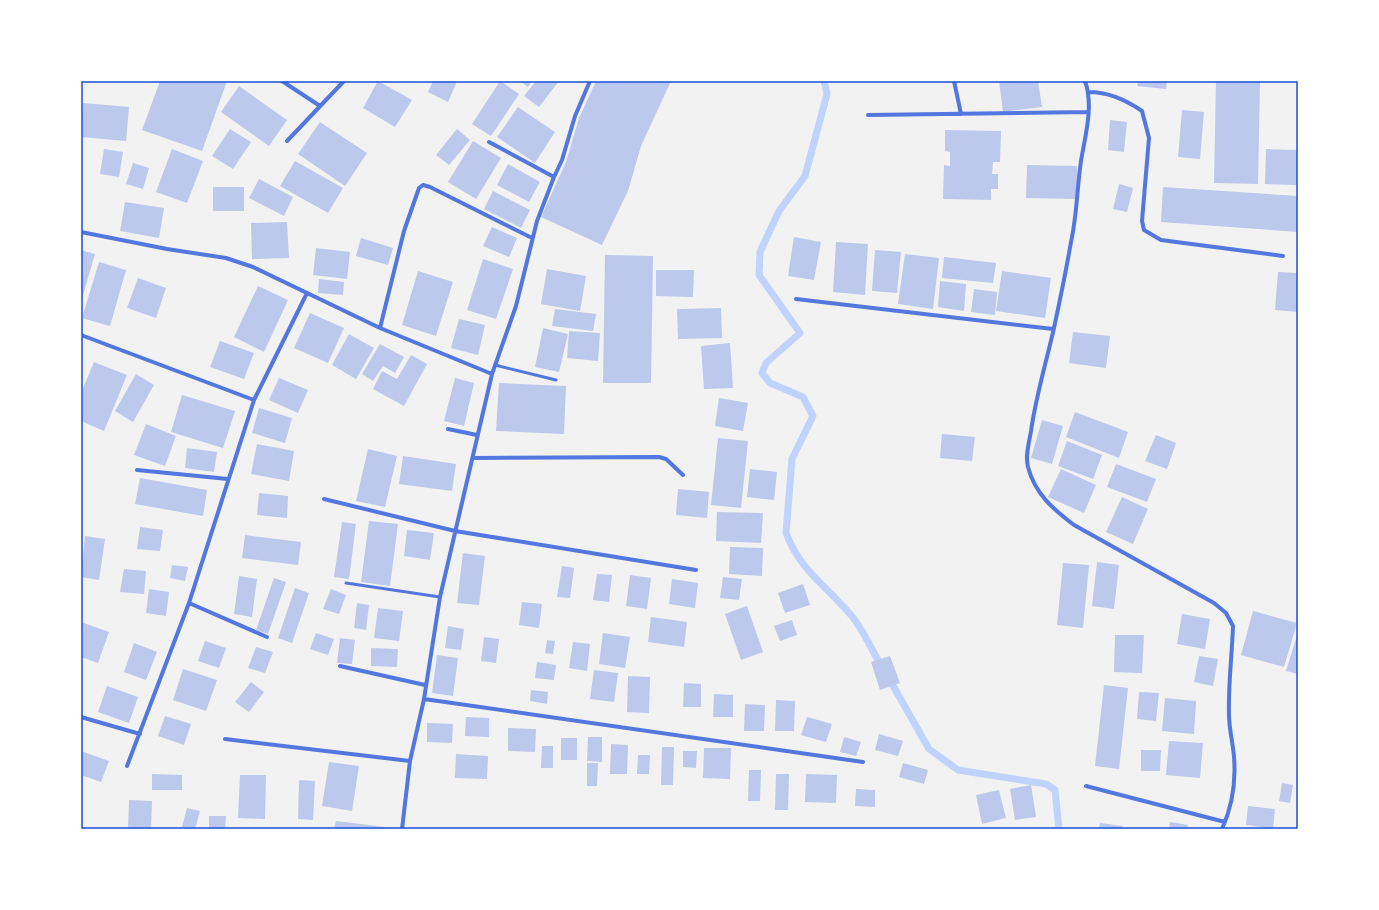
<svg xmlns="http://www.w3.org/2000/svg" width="1379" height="910" viewBox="0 0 1379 910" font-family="Manrope,sans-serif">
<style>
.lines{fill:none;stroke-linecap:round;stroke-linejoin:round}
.stream{stroke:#bfd3fe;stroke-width:7}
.building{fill:#bdc9ec}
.service{stroke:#5277de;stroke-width:3}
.minor{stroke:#5277de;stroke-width:4}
.neatline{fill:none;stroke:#1d4ed8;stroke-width:1.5}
</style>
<rect width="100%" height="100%" fill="#f2f2f2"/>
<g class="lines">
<path class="stream" d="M 824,81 L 827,94 L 805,176 L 779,211 L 760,252 L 759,275 L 800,333 L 766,363 L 762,373 L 770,383 L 803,397 L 813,416 L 792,459 L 786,533 C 800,570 825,585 850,614 C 862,627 872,651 882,667
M 888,677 L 929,749 L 958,770 L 1046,784 L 1055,790 L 1059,829"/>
</g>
<path class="building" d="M 160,81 L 227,81 L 202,151 L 142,130 Z
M 378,81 L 412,100 L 395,127 L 363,108 Z
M 433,81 L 457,81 L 448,102 L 428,92 Z
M 500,81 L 519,94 L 491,136 L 472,124 Z
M 520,81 L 532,81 L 528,87 Z
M 536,81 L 559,81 L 539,107 L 524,96 Z
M 596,81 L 671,81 L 641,146 L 628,191 L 602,245 L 541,217 L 566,162 L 579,118 Z
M 999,81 L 1038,81 L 1042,107 L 1003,112 Z
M 1138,81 L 1167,81 L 1166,89 L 1137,86 Z
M 1216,81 L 1260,81 L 1258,184 L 1214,183 Z
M 239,86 L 287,120 L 269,146 L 221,112 Z
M 83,103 L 129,107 L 126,141 L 81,137 Z
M 518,107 L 555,132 L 535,163 L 497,137 Z
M 1182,110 L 1204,112 L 1200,159 L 1178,157 Z
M 1110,120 L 1127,122 L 1124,152 L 1108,150 Z
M 320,122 L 367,153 L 345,186 L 298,154 Z
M 230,129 L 251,142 L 233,169 L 212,156 Z
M 457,129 L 470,140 L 449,165 L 436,155 Z
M 945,130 L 1001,131 L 1000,162 L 993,162 L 992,174 L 998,174 L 998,189 L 991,189 L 991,200 L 943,199 L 944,165 L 950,166 L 950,152 L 945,151 Z
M 473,141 L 501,158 L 476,199 L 448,182 Z
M 104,149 L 123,152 L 119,177 L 100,174 Z
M 172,149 L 203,161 L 187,203 L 156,192 Z
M 1266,149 L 1298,150 L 1298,185 L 1265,184 Z
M 295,161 L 343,188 L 328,213 L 280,186 Z
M 133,163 L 149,168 L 143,189 L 126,184 Z
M 508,164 L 540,182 L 529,202 L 497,185 Z
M 1027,165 L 1077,166 L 1077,199 L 1026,198 Z
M 259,179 L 293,197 L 284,216 L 249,198 Z
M 1119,184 L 1133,188 L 1127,212 L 1113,209 Z
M 213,187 L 244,187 L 244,211 L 213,211 Z
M 1163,187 L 1298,196 L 1298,232 L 1161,222 Z
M 493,191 L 530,210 L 521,228 L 484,209 Z
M 125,202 L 164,208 L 159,238 L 120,231 Z
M 287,222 L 289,258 L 252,259 L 251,223 Z
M 492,227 L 517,238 L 509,257 L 483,246 Z
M 794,237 L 821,242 L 814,280 L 788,276 Z
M 361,238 L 393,248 L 388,265 L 356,256 Z
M 836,242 L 868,244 L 865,295 L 833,292 Z
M 316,248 L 350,252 L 347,279 L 313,275 Z
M 81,250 L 95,254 L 81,302 Z
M 875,250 L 901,252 L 897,293 L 872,291 Z
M 905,254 L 939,258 L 933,309 L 898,304 Z
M 605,255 L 653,256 L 651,383 L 603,383 Z
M 944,257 L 996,263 L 993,283 L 942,278 Z
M 483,259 L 513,269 L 496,319 L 467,310 Z
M 99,262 L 126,270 L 110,326 L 82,318 Z
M 547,269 L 586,276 L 580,311 L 541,304 Z
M 656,270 L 694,270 L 693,297 L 656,296 Z
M 418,271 L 453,282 L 436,336 L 402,325 Z
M 1002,271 L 1051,278 L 1045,318 L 996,311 Z
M 1278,272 L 1298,273 L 1298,312 L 1275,310 Z
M 138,278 L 166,288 L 156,318 L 127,308 Z
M 319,279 L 344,282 L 343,295 L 318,293 Z
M 940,281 L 966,284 L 964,311 L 938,307 Z
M 258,286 L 288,300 L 264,352 L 234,337 Z
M 974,289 L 997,292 L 995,315 L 971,312 Z
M 721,308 L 722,338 L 678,339 L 677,309 Z
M 555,309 L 596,314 L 593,331 L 552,326 Z
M 310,313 L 344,328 L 328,363 L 294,348 Z
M 459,319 L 485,325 L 478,355 L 451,348 Z
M 543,328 L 568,334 L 559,372 L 535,367 Z
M 569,331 L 600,333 L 598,361 L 567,358 Z
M 1073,332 L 1110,336 L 1106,368 L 1069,363 Z
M 349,334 L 374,348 L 356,379 L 332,365 Z
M 220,341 L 254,353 L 244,379 L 210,367 Z
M 730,343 L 733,388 L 704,389 L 701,346 Z
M 380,344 L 404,357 L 395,373 L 383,366 L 373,381 L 362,374 Z
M 411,355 L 427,364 L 404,406 L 373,389 L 382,371 L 397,379 Z
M 94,362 L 127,375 L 104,431 L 81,421 L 81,393 Z
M 136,374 L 154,385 L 133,422 L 115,411 Z
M 279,378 L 308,390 L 298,413 L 269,400 Z
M 455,378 L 474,383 L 464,426 L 444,421 Z
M 499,383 L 566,386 L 564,434 L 496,431 Z
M 182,395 L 235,411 L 223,448 L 171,432 Z
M 719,398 L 748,403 L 743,431 L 715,426 Z
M 259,408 L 292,418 L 285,443 L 252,433 Z
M 1075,412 L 1128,432 L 1119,458 L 1066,437 Z
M 1042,420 L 1063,426 L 1052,464 L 1031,458 Z
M 146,424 L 176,436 L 165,466 L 134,455 Z
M 942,434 L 975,437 L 972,461 L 940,458 Z
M 1156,435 L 1176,443 L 1167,469 L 1145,461 Z
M 718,438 L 748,441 L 741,508 L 711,505 Z
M 1067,441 L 1102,455 L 1093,479 L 1058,466 Z
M 257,444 L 294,451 L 289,481 L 251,474 Z
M 187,448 L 217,452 L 214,472 L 185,468 Z
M 368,449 L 397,456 L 385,507 L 356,501 Z
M 403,456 L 456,464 L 452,491 L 399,484 Z
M 1116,464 L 1156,479 L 1147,502 L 1107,487 Z
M 750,469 L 777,472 L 774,500 L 747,497 Z
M 1061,469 L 1096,485 L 1084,513 L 1048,497 Z
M 140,478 L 207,490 L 203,516 L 135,504 Z
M 678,489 L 709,492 L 707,518 L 676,515 Z
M 259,493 L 288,496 L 287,518 L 257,515 Z
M 1122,497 L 1148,509 L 1133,544 L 1106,532 Z
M 717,512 L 763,513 L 761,543 L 716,541 Z
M 369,521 L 398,524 L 390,586 L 361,582 Z
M 342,522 L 356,524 L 349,579 L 334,577 Z
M 140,527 L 163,530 L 160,551 L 137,549 Z
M 407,530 L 434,533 L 430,560 L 404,556 Z
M 245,535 L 301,542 L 298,565 L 242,558 Z
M 85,536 L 105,539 L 99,580 L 81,577 Z
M 730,547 L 763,548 L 762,576 L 729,574 Z
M 463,553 L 485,556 L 479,605 L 457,603 Z
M 1097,562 L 1119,565 L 1114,609 L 1092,606 Z
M 1063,563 L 1089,565 L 1083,628 L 1057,625 Z
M 172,565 L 188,567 L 185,581 L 170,578 Z
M 562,566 L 574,568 L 570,598 L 557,597 Z
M 124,569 L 146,571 L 144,594 L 120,592 Z
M 597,574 L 612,575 L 609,602 L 593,600 Z
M 630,575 L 651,578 L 647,609 L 626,606 Z
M 239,576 L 257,579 L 252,617 L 234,614 Z
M 723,577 L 742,579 L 739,600 L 720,598 Z
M 274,578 L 286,582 L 268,634 L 256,630 Z
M 672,579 L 698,583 L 695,608 L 669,604 Z
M 803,584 L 810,605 L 785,613 L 778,593 Z
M 295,588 L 309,593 L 292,643 L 278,638 Z
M 149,589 L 169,592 L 166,616 L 146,613 Z
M 331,589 L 346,595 L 339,614 L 323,609 Z
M 522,602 L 542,604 L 539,628 L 519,625 Z
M 357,603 L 369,605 L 366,630 L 354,628 Z
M 747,606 L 763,652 L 741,660 L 725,614 Z
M 378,608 L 403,611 L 399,641 L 374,638 Z
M 1253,611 L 1297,623 L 1284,667 L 1241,655 Z
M 1182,614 L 1210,619 L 1205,649 L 1177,644 Z
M 651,617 L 687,622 L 684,647 L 648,642 Z
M 792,620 L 797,635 L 780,641 L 774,626 Z
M 81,622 L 109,632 L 98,663 L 81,657 Z
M 448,626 L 464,629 L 461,650 L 445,648 Z
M 1298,632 L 1298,674 L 1286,671 Z
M 316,633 L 334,639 L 328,655 L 310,649 Z
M 603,633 L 630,637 L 625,668 L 599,664 Z
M 1115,635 L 1144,635 L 1142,673 L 1114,672 Z
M 484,637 L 499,639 L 496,663 L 481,661 Z
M 340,638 L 355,640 L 352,664 L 337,663 Z
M 547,640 L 555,641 L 553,654 L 545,653 Z
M 205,641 L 226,648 L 219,668 L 198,661 Z
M 573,642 L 590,644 L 587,671 L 569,668 Z
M 134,643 L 157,652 L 146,680 L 124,672 Z
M 256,647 L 273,652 L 265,673 L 248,668 Z
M 371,648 L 398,649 L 397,667 L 371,666 Z
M 437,655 L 458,658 L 453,696 L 432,693 Z
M 890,656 L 900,683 L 880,690 L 871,662 Z
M 1199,656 L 1218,659 L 1213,686 L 1194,682 Z
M 537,662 L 556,665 L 554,680 L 535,678 Z
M 183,669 L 217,680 L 206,711 L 173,700 Z
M 594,670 L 618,673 L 614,702 L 590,699 Z
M 628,676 L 650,677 L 649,713 L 627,712 Z
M 251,682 L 264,692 L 249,712 L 235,702 Z
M 684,683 L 701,684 L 701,707 L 683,707 Z
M 1104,685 L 1128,688 L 1119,769 L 1095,766 Z
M 107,686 L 138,697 L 129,723 L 98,712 Z
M 531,690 L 548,692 L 547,704 L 530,701 Z
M 1139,692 L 1159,693 L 1156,721 L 1137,719 Z
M 714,694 L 733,695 L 733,717 L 713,717 Z
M 1165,698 L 1196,701 L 1194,734 L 1162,731 Z
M 776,700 L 795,701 L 794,731 L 775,731 Z
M 745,704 L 765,705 L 764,731 L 744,731 Z
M 165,716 L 191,724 L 184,745 L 158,736 Z
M 466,717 L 489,718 L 489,737 L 465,736 Z
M 807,717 L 832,724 L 826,742 L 801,735 Z
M 427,723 L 453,724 L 452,743 L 427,742 Z
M 508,728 L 536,729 L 535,752 L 508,751 Z
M 879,734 L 903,741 L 898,756 L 875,750 Z
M 588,737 L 602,737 L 602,762 L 587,761 Z
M 844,737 L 861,742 L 856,756 L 840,752 Z
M 561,738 L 577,738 L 577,760 L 561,760 Z
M 1169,741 L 1203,743 L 1200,778 L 1166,775 Z
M 611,744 L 628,745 L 627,774 L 610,774 Z
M 542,746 L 553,746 L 553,768 L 541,768 Z
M 662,747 L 674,747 L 673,785 L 661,785 Z
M 704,748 L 731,748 L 730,779 L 703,778 Z
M 1141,750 L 1161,750 L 1160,771 L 1141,771 Z
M 81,751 L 109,761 L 101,782 L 81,775 Z
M 683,751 L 697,751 L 696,768 L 683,767 Z
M 456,754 L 488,756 L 487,779 L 455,778 Z
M 638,755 L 650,755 L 649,774 L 637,774 Z
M 329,762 L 359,766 L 352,811 L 322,806 Z
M 587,763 L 598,763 L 597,786 L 587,786 Z
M 903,763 L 928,770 L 924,784 L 899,777 Z
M 749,770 L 761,770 L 760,801 L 748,801 Z
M 152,774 L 182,775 L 182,790 L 152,790 Z
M 776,774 L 789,774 L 788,810 L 775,810 Z
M 806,774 L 837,775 L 836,803 L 805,802 Z
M 240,775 L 266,775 L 265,819 L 238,818 Z
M 299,780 L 315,781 L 313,820 L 298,819 Z
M 1282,783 L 1293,785 L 1290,803 L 1279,801 Z
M 1031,785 L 1036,817 L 1015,820 L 1010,789 Z
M 856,789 L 875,790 L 875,807 L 855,806 Z
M 999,790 L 1006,818 L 982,824 L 976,795 Z
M 129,800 L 152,801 L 151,829 L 128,829 Z
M 1248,806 L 1275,809 L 1273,829 L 1246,825 Z
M 187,808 L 200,811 L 195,829 L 182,827 Z
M 209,816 L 226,816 L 225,829 L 209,829 Z
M 336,821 L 385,827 L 385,829 L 334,829 Z
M 1170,822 L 1188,825 L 1187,829 L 1169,829 Z
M 1100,823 L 1123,826 L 1122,829 L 1099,829 Z"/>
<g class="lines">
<path class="service" d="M 495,365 L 556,380
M 346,583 L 440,597"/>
<path class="minor" d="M 282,81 L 320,106
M 954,81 L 961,114
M 1085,81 C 1094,106 1085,136 1081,161 C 1077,188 1077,215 1071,242 C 1066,271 1060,300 1054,328 C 1046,363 1036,396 1031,431 C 1029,443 1025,456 1028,467 C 1035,494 1053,509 1074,525 L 1214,603 L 1226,613 L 1233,626 C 1232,656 1228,685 1229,715 C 1229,729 1233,743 1234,757 C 1236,782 1232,807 1222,829
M 1089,92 C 1109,92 1126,100 1142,111 L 1149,138 L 1142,221 L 1144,230 L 1161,240 L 1283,256
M 868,115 L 1088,112
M 287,141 L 344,81
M 489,142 L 554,177
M 81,232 L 167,249 L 226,258 L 253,267 L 380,328 L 492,374
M 796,299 L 1053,329
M 380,328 L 404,231 L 419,188 L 423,185 L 430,187 L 532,238
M 81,335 L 254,400
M 448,429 L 477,435
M 473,458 L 659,457 L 666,459 L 683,475
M 137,470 L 228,479
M 324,499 L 455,531 L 696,570
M 189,603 L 267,637
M 340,666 L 425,685
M 424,699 L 863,762
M 81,717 L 140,734
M 225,739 L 410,761
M 127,766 L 189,603 L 254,400 L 307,293
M 1086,786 L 1225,822
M 402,829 L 410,761 L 424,699 L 440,597 L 492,374 L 516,306 L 537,221 L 554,177 L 562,160 L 575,116 L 590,81"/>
</g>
<rect width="1379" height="910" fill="none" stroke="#ffffff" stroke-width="164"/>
<rect x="82" y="82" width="1215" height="746" class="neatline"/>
</svg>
